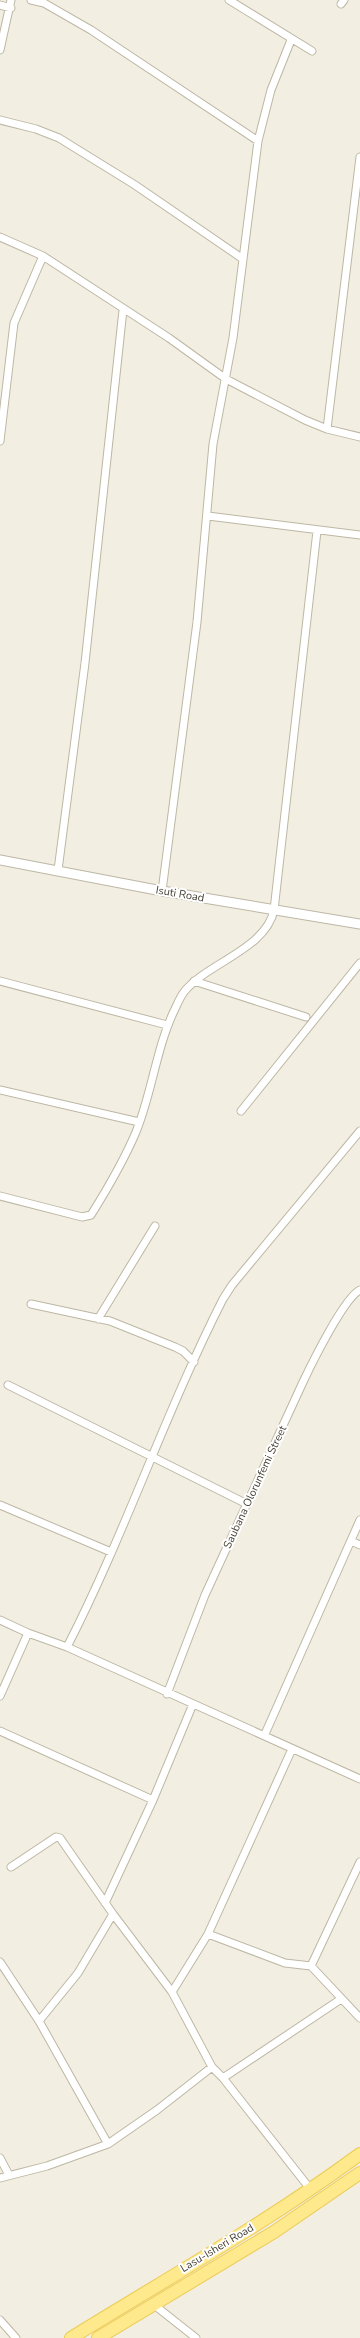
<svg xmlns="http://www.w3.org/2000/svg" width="360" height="2338" viewBox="0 0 360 2338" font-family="'Nunito Sans',sans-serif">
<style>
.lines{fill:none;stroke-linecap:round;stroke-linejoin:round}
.minor-casing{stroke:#bdb7a4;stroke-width:9}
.tertiary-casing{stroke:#bdb7a4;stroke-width:11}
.primary-casing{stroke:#eccc55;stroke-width:14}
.minor{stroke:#fff;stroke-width:7}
.tertiary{stroke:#fff;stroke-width:9}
.primary{stroke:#ffe98d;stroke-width:12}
.labels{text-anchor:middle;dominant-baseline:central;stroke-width:4;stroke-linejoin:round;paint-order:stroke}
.street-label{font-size:11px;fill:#433e32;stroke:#fff}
</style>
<rect width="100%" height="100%" fill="#f2eee1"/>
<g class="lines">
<g class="minor-casing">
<path id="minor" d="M 31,0 L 44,3 L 91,30 L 258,141
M 229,0 L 312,51
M 341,4 L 344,0
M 0,5 L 11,8
M 0,50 L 11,0
M 0,120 L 36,129 L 59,138 L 135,185 L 243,259
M 0,237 L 43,256 L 169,338 L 226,379 L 305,420 L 327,429 L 360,437
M 327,429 L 360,157
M 0,441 L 14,323 L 43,256
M 208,516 L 360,535
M 58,870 L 85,663 L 123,310
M 162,891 L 197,622 L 213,444 L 233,338 L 258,141 L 271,90 L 291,40
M 0,981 L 167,1025
M 194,981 L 306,1017
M 0,1090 L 139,1122
M 241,1111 L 360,963
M 0,1196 L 82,1217 L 91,1215 C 106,1191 125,1158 136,1132 C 152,1093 156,1049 174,1011 C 177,1005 180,997 184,992 C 207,963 266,949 274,910 L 317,531
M 31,1304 L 110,1321 L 175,1347 L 183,1351 L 194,1362
M 98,1319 L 155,1226
M 8,1385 L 247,1504
M 0,1505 L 111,1552
M 351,1541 L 360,1545
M 0,1620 L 28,1633
M 67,1647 C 125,1534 165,1413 223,1299 L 232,1285 L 360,1131
M 167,1694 L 205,1595 L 303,1382 C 312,1363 344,1298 360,1290
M 0,1696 L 28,1633 L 67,1647 L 360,1779
M 0,1731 L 153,1800
M 265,1734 L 360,1520
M 11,1867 L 56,1837 L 60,1838 L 113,1914 L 172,1992 L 212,2067 L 223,2078 L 311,2190
M 105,1903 L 153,1800 L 193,1704
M 208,1934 L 285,1963 L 311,1966 L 360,2018
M 0,1962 L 39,2021 L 108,2144
M 311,1966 L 360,1862
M 172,1992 L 208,1934 L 292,1749
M 39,2021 L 78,1973 L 113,1914
M 223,2078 L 341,1999
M 0,2158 L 9,2175
M 0,2178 L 47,2166 L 108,2144 L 157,2110 L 212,2067
M 153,2304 L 196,2338
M 0,2320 L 16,2338"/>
</g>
<g class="tertiary-casing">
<path id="tertiary" d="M 0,860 L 162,891 L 360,924"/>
</g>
<g class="primary-casing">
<path id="primary" d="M 71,2338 C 168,2278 268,2222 360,2154
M 98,2338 L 274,2232 L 360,2173"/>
</g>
<use href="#minor" class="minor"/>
<use href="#tertiary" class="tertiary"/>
<use href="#primary" class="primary"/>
</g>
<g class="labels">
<g class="street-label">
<text transform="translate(180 894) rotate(10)">Isuti Road</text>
<text transform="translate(255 1487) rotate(-65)">Saubana Olorunfemi Street</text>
<text transform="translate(217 2248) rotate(-31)">Lasu-Isheri Road</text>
</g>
</g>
</svg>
